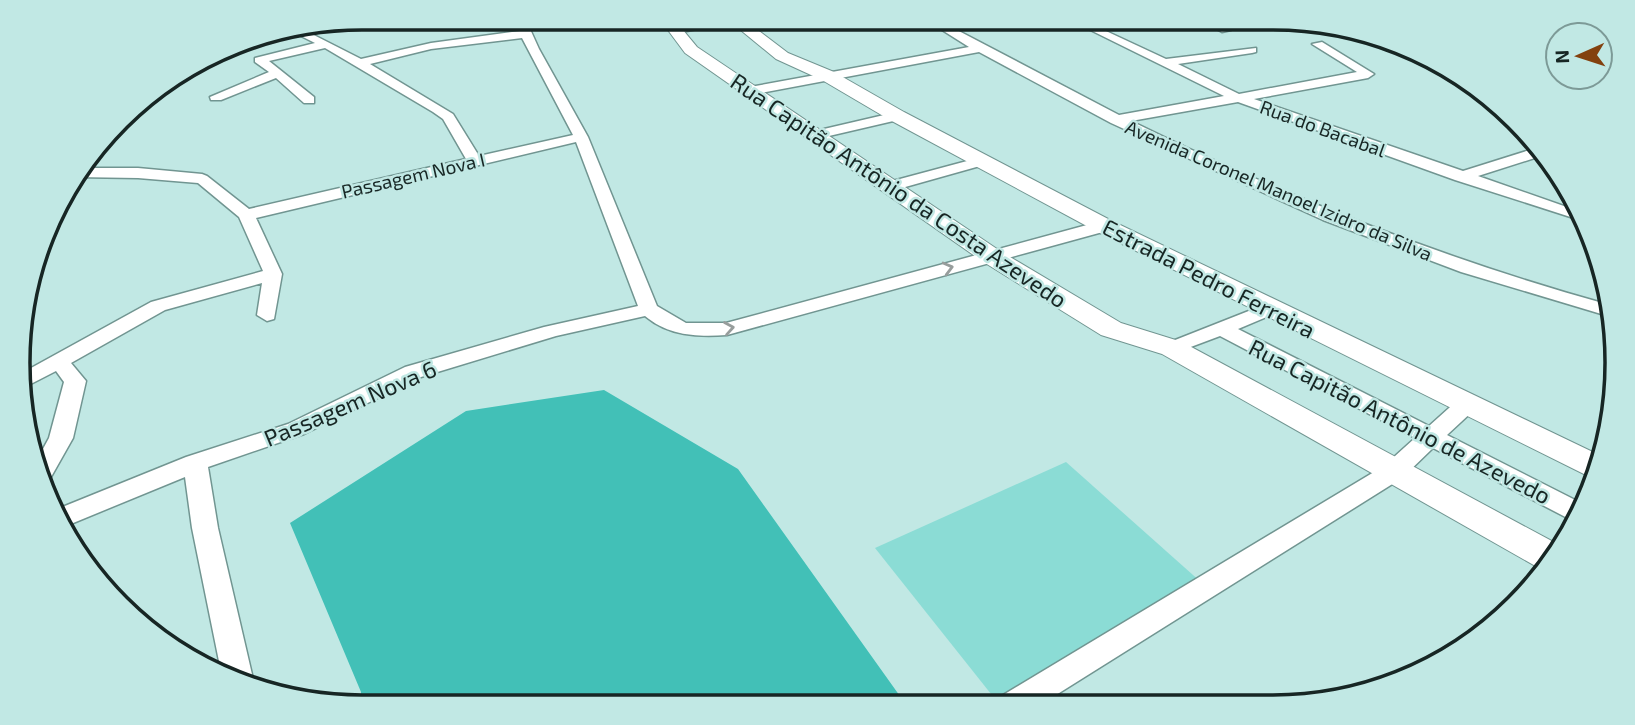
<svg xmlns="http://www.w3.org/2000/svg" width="1635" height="725" viewBox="0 0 1635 725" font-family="'Exo 2',sans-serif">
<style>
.green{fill:#8bdcd5}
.forest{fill:#42c0b7}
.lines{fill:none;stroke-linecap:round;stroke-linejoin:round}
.street-casing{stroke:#719591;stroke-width:3}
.secondary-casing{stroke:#719591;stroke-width:2}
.street{fill:#fff;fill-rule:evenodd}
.secondary{fill:#fff;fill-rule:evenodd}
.oneway{stroke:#979d9c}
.labels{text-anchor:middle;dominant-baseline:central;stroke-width:5;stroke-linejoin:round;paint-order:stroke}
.far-street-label{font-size:19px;fill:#172624;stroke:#c1e8e4}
.street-label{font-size:23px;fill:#172624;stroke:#c1e8e4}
.rim{fill:none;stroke:#172624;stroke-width:3.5}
</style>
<rect width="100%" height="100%" fill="#c1e8e4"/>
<path class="green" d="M 1066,462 L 1202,583 L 995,699 L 875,548 Z"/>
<path class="forest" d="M 604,390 L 738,469 L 907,706 L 360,707 L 361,692 L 290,523 L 466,411 Z"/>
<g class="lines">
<g class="street-casing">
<path id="street" d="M 515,18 L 525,18 L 539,49 L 588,137 L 657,306 L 686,323 L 726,323 L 1098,222 L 1104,221 L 1112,226 L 1110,230 L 727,335 C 697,337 669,336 645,316 L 556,336 L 421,377 L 304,434 L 208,467 L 218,528 L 254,683 L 253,686 L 231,681 L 222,676 L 192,528 L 185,477 L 61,528 L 55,510 L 186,457 L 288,424 L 405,367 L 544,327 L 638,306 L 576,142 L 256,218 L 282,274 L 274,319 L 267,321 L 257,315 L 262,283 L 165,310 L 71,363 L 86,381 L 73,438 L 51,477 L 45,479 L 38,458 L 49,438 L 64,382 L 56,371 L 21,389 L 22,373 L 151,302 L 263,271 L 239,217 L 198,183 L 138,178 L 74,177 L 81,168 L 138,168 L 202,174 L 207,176 L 249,209 L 466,159 L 443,119 L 433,112 L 325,48 L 269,61 L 314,97 L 314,103 L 304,103 L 276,78 L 221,100 L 211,100 L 210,97 L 269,72 L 255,62 L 255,58 L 315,43 L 289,30 L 300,28 L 361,59 L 431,43 L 520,31 ZM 522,38 L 573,135 L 479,156 L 453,114 L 370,64 L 431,49 Z
M 733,18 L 742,20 L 677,33 L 672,30 L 677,27 Z
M 923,18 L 934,18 L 1119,115 L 1224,96 L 1066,18 L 1078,18 L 1166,59 L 1256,48 L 1256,52 L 1252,53 L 1178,64 L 1239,94 L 1357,72 L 1312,44 L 1322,42 L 1374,74 L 1368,78 L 1254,99 L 1463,171 L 1536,148 L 1541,156 L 1478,176 L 1578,211 L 1586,222 L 1455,180 L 1238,102 L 1131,121 C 1284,196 1441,258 1606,304 L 1608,316 L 1461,272 L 1323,220 L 1111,123 L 979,52 L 750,95 L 744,91 L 750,87 L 969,47 Z
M 1196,18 L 1208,18 L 1231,30 L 1222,32 Z
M 1386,40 L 1410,48 L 1387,43 Z
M 897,112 L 904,116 L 902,119 L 816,139 L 809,135 L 811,132 Z
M 982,157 L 987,158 L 989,161 L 987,164 L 891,191 L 883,186 L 885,183 Z
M 1269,303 L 1276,305 L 1279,309 L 1276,313 L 1238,329 L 1429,426 L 1459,399 L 1475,399 L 1478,404 L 1475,409 L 1447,435 L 1585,505 L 1575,522 L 1433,448 L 1402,478 L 1040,705 L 998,705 L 1003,695 L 1384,466 L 1415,438 L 1220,336 L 1172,354 L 1165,352 L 1162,348 L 1165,344 Z"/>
</g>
<g class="secondary-casing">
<path id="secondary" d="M 659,18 L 673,18 L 697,47 L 1000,251 L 1121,323 L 1182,342 L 1561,546 L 1546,572 L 1162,354 L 1101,335 L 982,261 L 685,53 Z
M 726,18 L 742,18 L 788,53 L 834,72 L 904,112 L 1112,221 L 1599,455 L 1594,479 L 1096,231 L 890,120 L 822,80 L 776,59 Z"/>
</g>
<use href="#street" class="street"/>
<use href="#secondary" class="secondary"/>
</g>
<defs><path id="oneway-chevron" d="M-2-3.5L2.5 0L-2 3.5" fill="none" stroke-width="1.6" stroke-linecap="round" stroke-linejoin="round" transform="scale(1.75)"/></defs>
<g class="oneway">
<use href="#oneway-chevron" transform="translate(948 268) rotate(-15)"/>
<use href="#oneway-chevron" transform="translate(729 328) rotate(-10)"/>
</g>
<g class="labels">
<g class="far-street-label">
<text transform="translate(1323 128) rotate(20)">Rua do Bacabal</text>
<text transform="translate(413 175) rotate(-13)">Passagem Nova I</text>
<text transform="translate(1279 190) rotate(23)">Avenida Coronel Manoel Izidro da Silva</text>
</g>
<g class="street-label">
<text transform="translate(899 190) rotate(34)">Rua Capitão Antônio da Costa Azevedo</text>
<text transform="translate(1209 278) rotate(27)">Estrada Pedro Ferreira</text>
<text transform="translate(350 403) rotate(-23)">Passagem Nova 6</text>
<text transform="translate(1400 421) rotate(27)">Rua Capitão Antônio de Azevedo</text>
</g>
</g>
<path d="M0 0H1635V725H0ZM362 30H1273A332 332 0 0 1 1605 362V363A332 332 0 0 1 1273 695H362A332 332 0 0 1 30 363V362A332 332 0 0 1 362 30Z" fill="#c1e8e4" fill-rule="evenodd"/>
<path class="rim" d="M362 30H1273A332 332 0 0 1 1605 362V363A332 332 0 0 1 1273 695H362A332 332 0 0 1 30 363V362A332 332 0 0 1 362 30Z"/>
<g transform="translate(1579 56) rotate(267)"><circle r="33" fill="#c1e8e4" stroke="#7d9a97" stroke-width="2"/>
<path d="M0-5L12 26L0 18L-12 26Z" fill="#83410e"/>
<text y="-10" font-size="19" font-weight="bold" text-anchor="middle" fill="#172624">N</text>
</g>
</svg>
